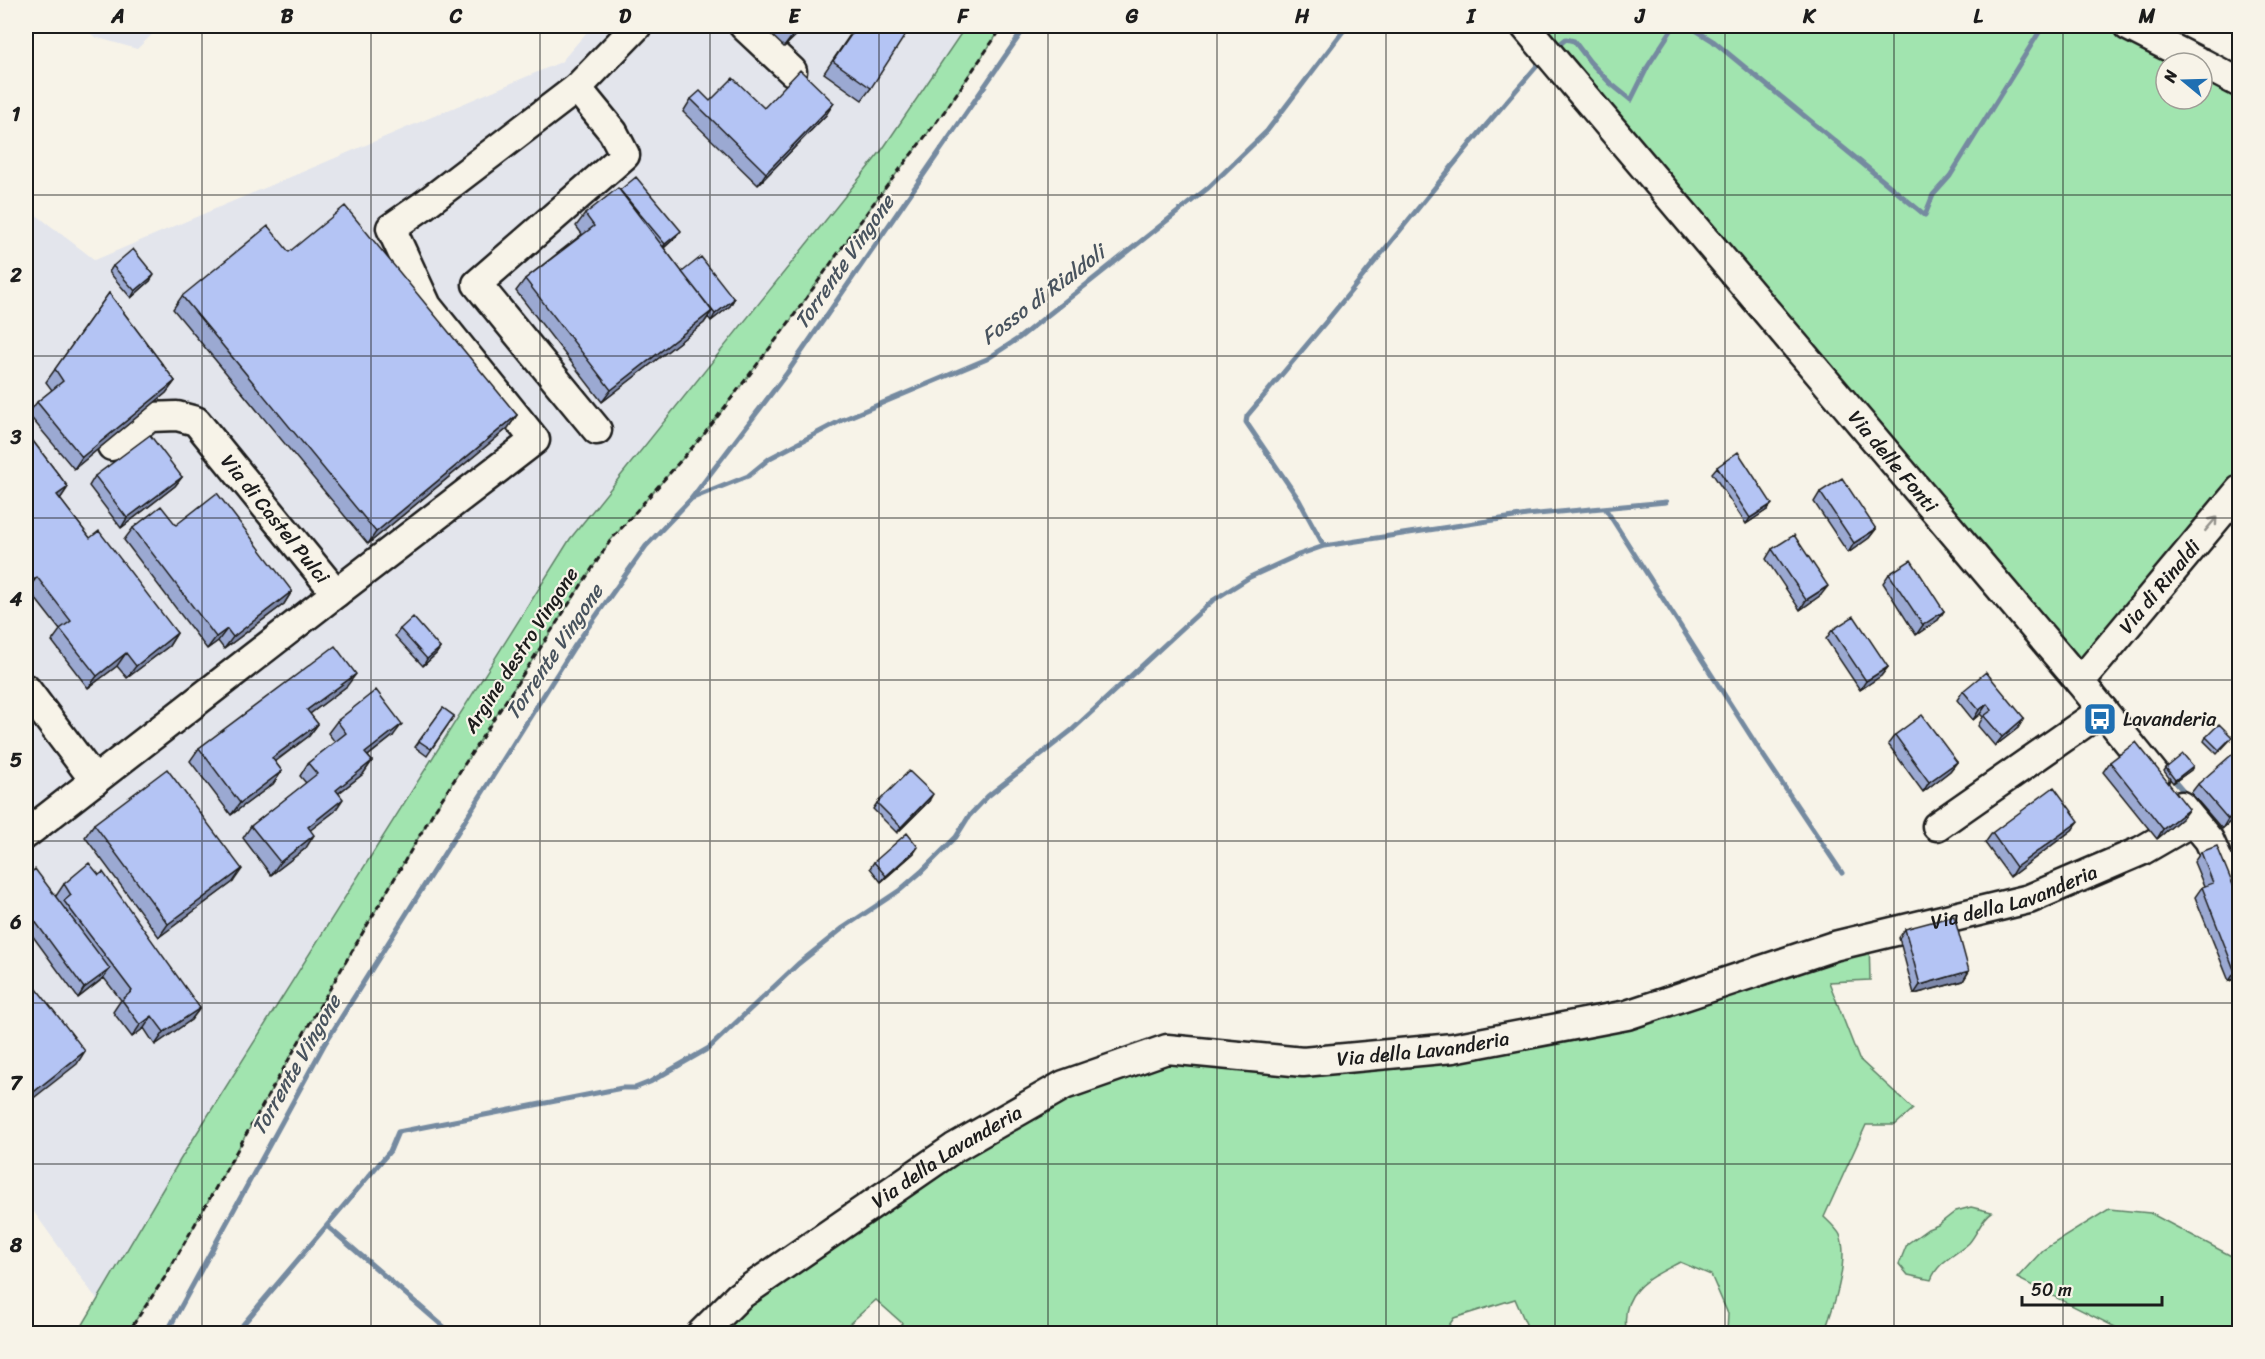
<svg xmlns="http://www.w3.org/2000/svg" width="2265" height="1359" viewBox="0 0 2265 1359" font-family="Sriracha,sans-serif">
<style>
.built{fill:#e3e5ec}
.green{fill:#a1e4af;stroke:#5e8066;stroke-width:1.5}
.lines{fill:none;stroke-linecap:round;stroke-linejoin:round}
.stream{stroke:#758aa0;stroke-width:5}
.minor-casing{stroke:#1c1c1c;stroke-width:33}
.path{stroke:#1c1c1c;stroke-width:3;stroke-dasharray:6 4.5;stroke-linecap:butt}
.minor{stroke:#f7f3e8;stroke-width:28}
.wall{fill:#9ba9d2;stroke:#1c1c1c;stroke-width:1.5}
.shaded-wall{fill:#7e89ab;stroke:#1c1c1c;stroke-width:1.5}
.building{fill:#b4c4f4;stroke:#1c1c1c;stroke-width:1.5}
.oneway{stroke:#94928c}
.grid{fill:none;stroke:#1c1c1c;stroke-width:1.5;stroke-opacity:0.55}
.labels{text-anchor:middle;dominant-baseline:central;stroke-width:4.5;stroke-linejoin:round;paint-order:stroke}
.street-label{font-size:20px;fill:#1c1c1c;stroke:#f7f3e8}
.poi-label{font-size:20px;fill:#1c1c1c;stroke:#f7f3e8;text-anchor:start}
.water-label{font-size:21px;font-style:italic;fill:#48535e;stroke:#f7f3e8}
.neatline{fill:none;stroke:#1c1c1c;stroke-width:2}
.grid-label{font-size:20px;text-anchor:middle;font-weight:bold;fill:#1c1c1c}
</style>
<rect width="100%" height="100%" fill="#f7f3e8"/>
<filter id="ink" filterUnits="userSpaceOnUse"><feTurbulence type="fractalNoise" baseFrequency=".0167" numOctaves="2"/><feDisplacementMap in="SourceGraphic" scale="12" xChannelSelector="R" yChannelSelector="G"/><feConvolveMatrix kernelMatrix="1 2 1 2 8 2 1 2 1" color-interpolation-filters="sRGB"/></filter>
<g filter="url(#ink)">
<path class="built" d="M 81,26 L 161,26 L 137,49 L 95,37 Z
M 592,26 L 966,26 L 882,150 L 180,1160 L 98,1301 L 26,1201 L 26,207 L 95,260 L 561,62 Z"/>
<path class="green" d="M 966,26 L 1003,26 L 944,112 L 873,204 L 785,328 L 705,433 L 610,541 L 434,811 L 297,1045 L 165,1277 L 127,1333 L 78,1333 L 180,1160 L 570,539 L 882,150 Z
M 1531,26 L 2129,26 L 2201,63 L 2166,63 L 2166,99 L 2202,99 L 2202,63 L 2239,83 L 2239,488 L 2080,682 Z
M 1869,937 L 1870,980 L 1829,982 L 1859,1059 L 1913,1109 L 1895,1125 L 1866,1125 L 1824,1217 C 1829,1222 1837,1229 1840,1235 C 1850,1261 1833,1309 1824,1333 L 1727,1333 L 1728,1314 L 1711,1275 L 1680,1262 C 1650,1278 1621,1289 1626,1329 L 1616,1333 L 1530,1333 L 1515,1299 L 1454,1318 L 1443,1334 L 897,1333 L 902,1323 L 876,1300 L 839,1333 L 701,1334 L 954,1148 L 1167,1049 L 1453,1048 Z
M 1971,1207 L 1992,1212 C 1981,1219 1978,1233 1969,1243 C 1955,1256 1938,1261 1931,1280 L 1908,1275 L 1899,1264 L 1907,1244 L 1928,1229 L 1938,1225 L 1956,1211 Z
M 2109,1209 L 2150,1213 L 2239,1260 L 2239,1333 L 2127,1333 L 2017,1278 L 2043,1250 Z"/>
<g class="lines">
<path class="stream" d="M 1689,26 L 1713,41 L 1925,215 L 1933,195 L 1950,176 L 2043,26
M 1555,48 L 1566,39 L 1574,41 L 1590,62 L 1610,83 L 1631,100 L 1648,66 L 1674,26
M 693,498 L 748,476 L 770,458 L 842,420 L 987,359 L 1019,338 L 1208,188 L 1267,131 L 1347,26
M 1605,508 L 1761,752 L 1842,873
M 1324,546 L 1299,500 L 1246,422 L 1247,416 L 1325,323 L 1471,143 L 1542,60
M 2171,777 L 2188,797
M 327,1226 L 452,1334
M 166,1334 L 324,1045 L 574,647 L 646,546 L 691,499 L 787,373 L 1026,26
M 233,1334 L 240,1328 L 390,1151 L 398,1132 L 622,1088 L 635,1088 L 650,1082 L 709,1048 L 798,964 L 843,928 L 900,890 L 921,872 L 956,837 L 969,816 L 988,796 L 1072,730 L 1212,601 L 1250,577 L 1298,555 L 1324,546 L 1527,515 L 1666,502"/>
<g class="minor-casing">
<g id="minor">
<path d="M 744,26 L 792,71"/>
<path id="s1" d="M 1525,26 L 2080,682 L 2155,775"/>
<path d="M 2128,26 L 2201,63"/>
<path d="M 2202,63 L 2240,83"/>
<path d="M 597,430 L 477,284 L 625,155 L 613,132 L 577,88 L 637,26"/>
<path d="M 336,593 L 535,440 L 427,306 L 391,228 L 424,205 L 578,87"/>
<path id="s2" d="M 2080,682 L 2240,490"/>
<path d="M 26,689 L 95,781"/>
<path d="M 2181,806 L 2209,840 L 2240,910"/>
<path d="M 1937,826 L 2103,710"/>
<path d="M 26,834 L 336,593 L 196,421 L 177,416 L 150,417 L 112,446"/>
<path id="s3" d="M 701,1334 L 739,1296 L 954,1148 L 1064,1085 L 1167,1049 L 1303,1062 L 1453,1048 L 1627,1015 L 1834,946 L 2029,899 L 2141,851 L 2193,821"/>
</g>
</g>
<path class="path" d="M 127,1334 L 165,1277 L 297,1045 L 434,811 L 610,541 L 705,433 L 785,328 L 873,204 L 944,112 L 1003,26"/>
<use href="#minor" class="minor"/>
</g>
<path class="wall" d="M 762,26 L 806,26 L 784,47 Z
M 856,26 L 871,88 L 862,100 L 824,73 Z
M 691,99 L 710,101 L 826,115 L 758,185 L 683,112 Z
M 620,191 L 676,237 L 664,248 L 682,272 L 734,299 L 730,306 L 711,321 L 708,317 L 704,323 L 602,402 L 516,291 L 525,279 L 582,234 L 576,226 L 585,214 Z
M 289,252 L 517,415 L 508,428 L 368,544 L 173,309 L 182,296 Z
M 113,266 L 150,281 L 131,298 L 109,272 Z
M 109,293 L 175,381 L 166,393 L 74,469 L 28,414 L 37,402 L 52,390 L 46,382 Z
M 26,432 L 68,487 L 60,499 L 90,538 L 177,633 L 169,646 L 127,678 L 117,666 L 88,688 L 52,641 L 60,630 L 28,589 L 26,591 Z
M 1717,467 L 1767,510 L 1746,524 L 1712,473 Z
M 95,476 L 182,477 L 175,486 L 121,528 L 89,486 Z
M 1820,492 L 1876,529 L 1869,538 L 1848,553 L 1814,502 Z
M 176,525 L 292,591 L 284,604 L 224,649 L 218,641 L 207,649 L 124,540 L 133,528 Z
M 1772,549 L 1821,595 L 1800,610 L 1766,559 Z
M 1889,574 L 1944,611 L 1938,620 L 1916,635 L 1883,583 Z
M 400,629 L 440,648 L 436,654 L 423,666 L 395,636 Z
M 1832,630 L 1888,667 L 1881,676 L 1860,690 L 1826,639 Z
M 347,686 L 310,714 L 318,724 L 309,736 L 275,762 L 282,771 L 273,784 L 231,815 L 190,761 L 199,748 Z
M 1963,691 L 2024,718 L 2018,728 L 1995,746 L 1978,726 L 1983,717 L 1980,714 L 1973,720 L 1957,700 Z
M 443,708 L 454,716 L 427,756 L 415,747 Z
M 337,721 L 393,736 L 368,756 L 372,761 L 363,774 L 339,793 L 335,811 L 310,830 L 306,848 L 271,875 L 243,838 L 251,826 L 306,783 L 300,776 L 308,763 L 335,742 L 328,733 Z
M 1895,735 L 1957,762 L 1950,771 L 1923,792 L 1888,744 Z
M 2206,737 L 2230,740 L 2217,754 L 2204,741 Z
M 2240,755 L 2240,813 L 2222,829 L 2191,793 L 2198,784 Z
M 2110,762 L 2182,818 L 2157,839 L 2103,772 Z
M 2193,766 L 2191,770 L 2173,783 L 2164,771 L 2166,768 Z
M 929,801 L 897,833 L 873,809 L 877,803 Z
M 94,824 L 233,882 L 159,937 L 85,837 Z
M 2072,830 L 2010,877 L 1985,843 L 1992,833 Z
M 2201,852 L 2240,902 L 2240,977 L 2229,981 L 2195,897 L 2202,887 L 2204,886 L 2194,862 Z
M 914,853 L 881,882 L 870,868 L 874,862 Z
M 26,877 L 56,896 L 64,884 L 200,1008 L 191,1020 L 155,1045 L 144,1028 L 132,1037 L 113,1012 L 121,1000 L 104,978 L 78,998 L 26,927 Z
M 1905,929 L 1969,971 L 1963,981 L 1914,994 L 1899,938 Z"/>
<path class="shaded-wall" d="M 802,26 L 806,26 L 784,47 L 793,35 Z
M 834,103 L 826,115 L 758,185 L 766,173 Z
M 681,231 L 676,237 L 661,250 L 665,244 Z
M 154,275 L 150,281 L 131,298 L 135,291 Z
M 734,299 L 730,306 L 711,321 L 715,314 Z
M 712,311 L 704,323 L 602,402 L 611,390 Z
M 175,381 L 166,393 L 74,469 L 82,457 Z
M 517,415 L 508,428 L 368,544 L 376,532 Z
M 182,477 L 175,486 L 121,528 L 127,518 Z
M 68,487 L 60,499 L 57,495 Z
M 1772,504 L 1767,510 L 1746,524 L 1750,518 Z
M 1876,529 L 1869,538 L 1848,553 L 1854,543 Z
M 37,577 L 28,589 L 26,591 L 26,586 L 27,585 Z
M 1828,586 L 1821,595 L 1800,610 L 1806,600 Z
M 292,591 L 284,604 L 224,649 L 233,637 Z
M 1944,611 L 1938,620 L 1916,635 L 1923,625 Z
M 227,629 L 218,641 L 207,649 L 216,637 Z
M 177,633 L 169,646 L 127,678 L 136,666 Z
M 440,648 L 436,654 L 423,666 L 427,659 Z
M 126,653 L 117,666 L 88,688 L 97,676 Z
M 1888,667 L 1881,676 L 1860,690 L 1866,681 Z
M 356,674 L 347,686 L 299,722 L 307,710 Z
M 1987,704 L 1980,714 L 1973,720 L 1979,710 Z
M 2024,718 L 2018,728 L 1995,746 L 2002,737 Z
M 318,724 L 309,736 L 263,770 L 272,758 Z
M 402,724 L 393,736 L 356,765 L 365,753 Z
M 372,761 L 363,774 L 327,802 L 336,790 Z
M 1957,762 L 1950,771 L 1923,792 L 1929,782 Z
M 2193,766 L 2191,770 L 2173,783 L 2175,780 Z
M 282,771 L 273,784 L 231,815 L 240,803 Z
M 933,794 L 929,801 L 897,833 L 901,827 Z
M 343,799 L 335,811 L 299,839 L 308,827 Z
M 2189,809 L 2182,818 L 2157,839 L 2163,829 Z
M 2240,809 L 2240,813 L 2222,829 L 2228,819 Z
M 2079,821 L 2072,830 L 2010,877 L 2016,867 Z
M 314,835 L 306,848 L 271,875 L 280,862 Z
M 918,847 L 914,853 L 881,882 L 886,876 Z
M 242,869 L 233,882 L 159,937 L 168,924 Z
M 110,969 L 103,978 L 78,998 L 84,988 Z
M 2240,970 L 2240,977 L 2229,981 L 2235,972 Z
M 1969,971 L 1963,981 L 1914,994 L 1920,985 Z
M 200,1008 L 191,1020 L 155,1045 L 164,1032 Z
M 152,1016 L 144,1028 L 132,1037 L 140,1025 Z
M 85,1051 L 77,1064 L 26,1104 L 26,1098 Z"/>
<path class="building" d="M 783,26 L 802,26 L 793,35 Z
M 857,26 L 911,26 L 871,88 L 833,61 Z
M 800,70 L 834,103 L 766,173 L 691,99 L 700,91 L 710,101 L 733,78 L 764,108 Z
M 636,177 L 681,231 L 665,244 L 620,190 Z
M 618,188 L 712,311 L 611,390 L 525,279 L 594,226 L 585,214 Z
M 345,206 L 517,415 L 376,532 L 182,296 L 268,226 L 289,252 Z
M 133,249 L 154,275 L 135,291 L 113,266 Z
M 701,257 L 734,299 L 715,314 L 682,272 Z
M 109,293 L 175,381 L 82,457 L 37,402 L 63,381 L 55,369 Z
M 26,432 L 68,487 L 57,495 L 90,538 L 99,531 L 177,633 L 136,666 L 126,653 L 97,676 L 60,629 L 71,621 L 37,577 L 27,585 L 26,583 Z
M 150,435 L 182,477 L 127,518 L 95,476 Z
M 1738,452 L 1772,504 L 1750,518 L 1717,467 Z
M 1842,478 L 1876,529 L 1854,543 L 1820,492 Z
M 217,493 L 292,591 L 233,637 L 227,629 L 216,637 L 133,528 L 161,506 L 176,525 Z
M 1794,535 L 1828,586 L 1806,600 L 1772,549 Z
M 1911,560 L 1944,611 L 1923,625 L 1889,574 Z
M 1854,616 L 1888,667 L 1866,681 L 1832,630 Z
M 413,617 L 440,648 L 427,659 L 400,629 Z
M 335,646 L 356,674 L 307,710 L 318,724 L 272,758 L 282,771 L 240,803 L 199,748 Z
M 1986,672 L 2024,718 L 2002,737 L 1984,716 L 1992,710 L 1987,704 L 1979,710 L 1963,691 Z
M 376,690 L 402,724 L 365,753 L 372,761 L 336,790 L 343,799 L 308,827 L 314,835 L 280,862 L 251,826 L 317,774 L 308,763 L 346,733 L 337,721 Z
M 443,708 L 454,716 L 431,749 L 419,741 Z
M 1922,715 L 1957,762 L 1929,782 L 1895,735 Z
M 2219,724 L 2232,737 L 2219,750 L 2206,737 Z
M 2136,742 L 2189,809 L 2163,829 L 2110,762 Z
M 2236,751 L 2240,755 L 2240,809 L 2228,819 L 2198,784 Z
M 2183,754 L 2193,766 L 2175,780 L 2166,768 Z
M 167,769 L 242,869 L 168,924 L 94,824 Z
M 909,771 L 933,794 L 901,827 L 877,803 Z
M 2054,787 L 2079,821 L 2016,867 L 1992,833 Z
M 907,833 L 918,847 L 886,876 L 874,862 Z
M 2217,846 L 2240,902 L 2240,970 L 2235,972 L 2202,887 L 2213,883 L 2201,852 Z
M 89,863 L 99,875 L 103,872 L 200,1008 L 164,1032 L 152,1016 L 140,1025 L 122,1000 L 132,991 L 64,901 L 71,895 L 64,884 Z
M 35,869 L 110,969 L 84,988 L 26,909 L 26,877 Z
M 1954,916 L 1969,971 L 1920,985 L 1905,929 Z
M 26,975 L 85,1051 L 26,1098 Z"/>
<defs><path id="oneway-shaft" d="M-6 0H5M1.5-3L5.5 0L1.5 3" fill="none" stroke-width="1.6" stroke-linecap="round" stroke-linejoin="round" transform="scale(1.5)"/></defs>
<use class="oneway" href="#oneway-shaft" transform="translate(2211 524) rotate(-50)"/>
</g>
<path class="grid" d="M 202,26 L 202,1334M 371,26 L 371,1334M 540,26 L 540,1334M 710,26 L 710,1334M 879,26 L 879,1334M 1048,26 L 1048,1334M 1217,26 L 1217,1334M 1386,26 L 1386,1334M 1555,26 L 1555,1334M 1725,26 L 1725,1334M 1894,26 L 1894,1334M 2063,26 L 2063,1334M 26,195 L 2240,195M 26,356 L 2240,356M 26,518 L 2240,518M 26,680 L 2240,680M 26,841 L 2240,841M 26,1003 L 2240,1003M 26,1164 L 2240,1164"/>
<defs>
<g id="bus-square" transform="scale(1.725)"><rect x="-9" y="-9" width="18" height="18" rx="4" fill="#1f6fb2" stroke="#f7f3e8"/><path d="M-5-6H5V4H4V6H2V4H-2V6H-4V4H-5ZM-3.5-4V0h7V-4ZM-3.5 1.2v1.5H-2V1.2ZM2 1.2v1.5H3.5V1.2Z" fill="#fff"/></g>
</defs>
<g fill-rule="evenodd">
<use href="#bus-square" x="2100" y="719"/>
</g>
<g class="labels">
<g class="street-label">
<text stroke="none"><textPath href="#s1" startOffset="570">Via delle Fonti</textPath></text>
<text transform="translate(275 519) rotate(51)">Via di Castel Pulci</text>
<text stroke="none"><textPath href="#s2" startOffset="124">Via di Rinaldi</textPath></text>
<text transform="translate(521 650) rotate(-57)">Argine destro Vingone</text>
<text stroke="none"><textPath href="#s3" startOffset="1420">Via della Lavanderia</textPath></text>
<text stroke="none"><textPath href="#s3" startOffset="808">Via della Lavanderia</textPath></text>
<text stroke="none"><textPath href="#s3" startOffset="304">Via della Lavanderia</textPath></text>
</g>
<g class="poi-label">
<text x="2123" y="719">Lavanderia</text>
</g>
<g class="water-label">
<text transform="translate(844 262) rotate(-55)">Torrente Vingone</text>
<text transform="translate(1043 295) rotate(-37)">Fosso di Rialdoli</text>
<text transform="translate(554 652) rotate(-56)">Torrente Vingone</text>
<text transform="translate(296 1065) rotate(-60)">Torrente Vingone</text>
</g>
</g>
<rect width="2265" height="1359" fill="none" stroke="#f7f3e8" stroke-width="66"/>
<g transform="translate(2184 81) rotate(289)"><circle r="28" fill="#f7f3e8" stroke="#9f9d96" stroke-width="1.5"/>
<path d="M0-4.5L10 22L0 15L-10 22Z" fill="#1f6fb2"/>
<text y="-9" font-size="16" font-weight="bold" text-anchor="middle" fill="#1c1c1c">N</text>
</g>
<path d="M2022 1296v9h140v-9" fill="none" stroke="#1c1c1c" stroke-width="3"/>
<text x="2031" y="1296" font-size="18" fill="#1c1c1c" stroke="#f7f3e8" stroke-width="4.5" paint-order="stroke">50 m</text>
<rect x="33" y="33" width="2199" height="1293" class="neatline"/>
<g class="grid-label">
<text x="118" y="23">A</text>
<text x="287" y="23">B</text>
<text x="456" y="23">C</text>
<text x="625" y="23">D</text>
<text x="794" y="23">E</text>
<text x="963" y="23">F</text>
<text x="1132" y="23">G</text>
<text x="1302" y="23">H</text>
<text x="1471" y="23">I</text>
<text x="1640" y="23">J</text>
<text x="1809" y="23">K</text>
<text x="1978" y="23">L</text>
<text x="2147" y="23">M</text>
<text x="16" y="121">1</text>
<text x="16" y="282">2</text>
<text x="16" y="444">3</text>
<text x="16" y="606">4</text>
<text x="16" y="767">5</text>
<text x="16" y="929">6</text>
<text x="16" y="1090">7</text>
<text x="16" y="1252">8</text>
</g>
</svg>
